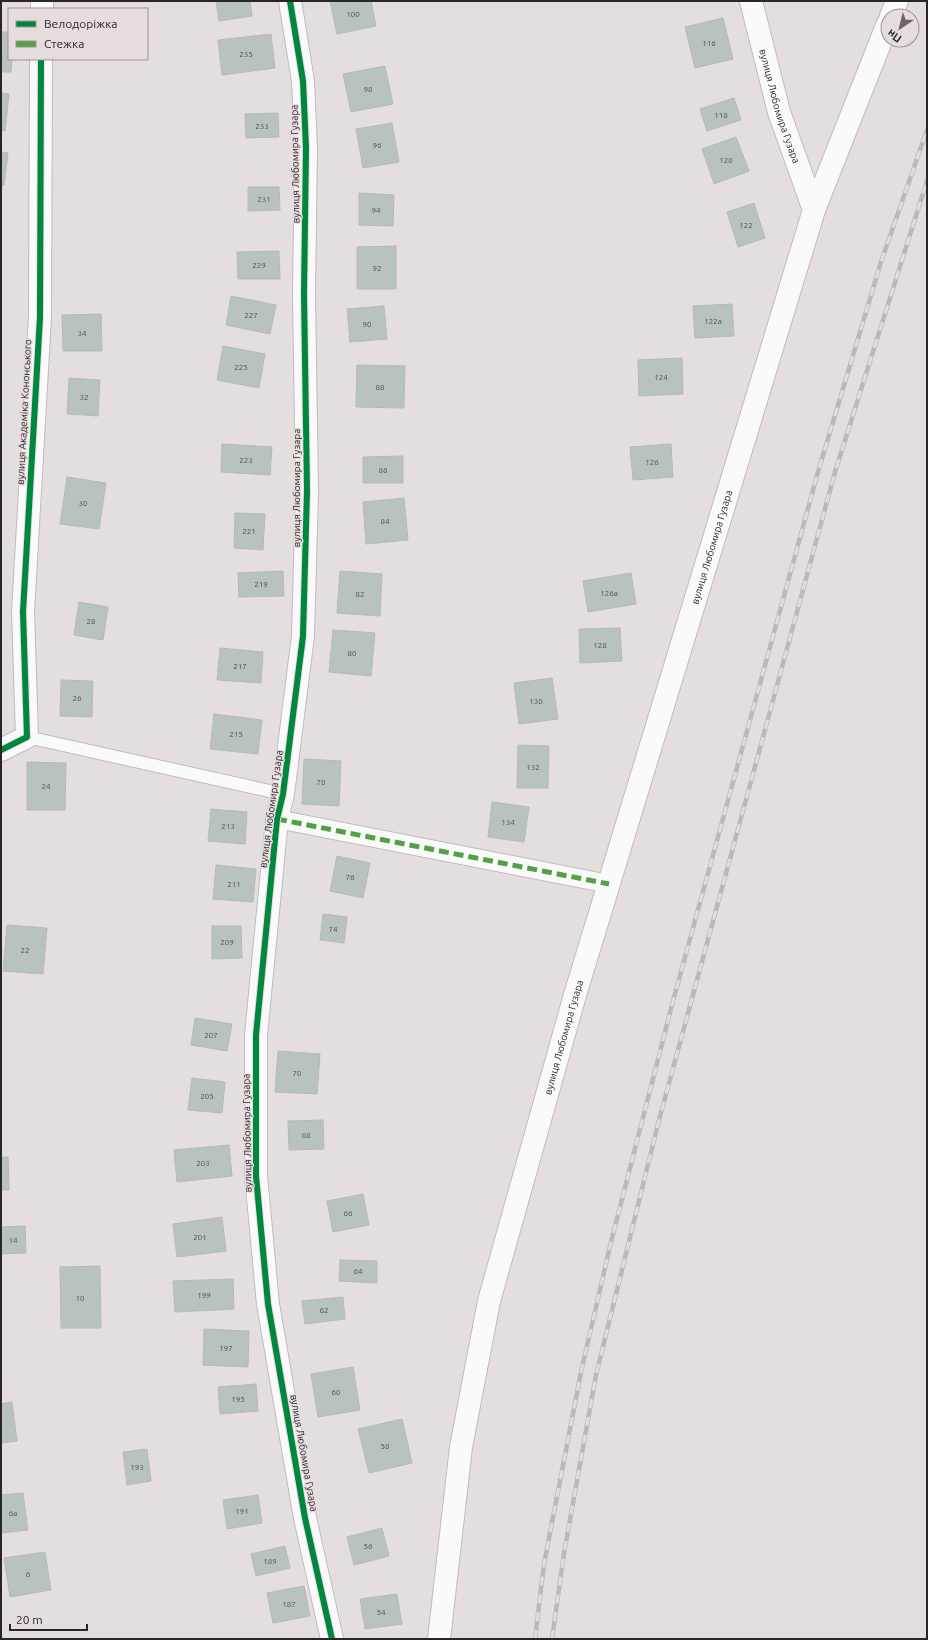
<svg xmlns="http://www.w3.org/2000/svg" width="928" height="1640" viewBox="0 0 928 1640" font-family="Ubuntu,sans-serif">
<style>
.building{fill:#b8c3bd;stroke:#b9b8b7}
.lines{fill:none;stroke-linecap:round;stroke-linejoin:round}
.service-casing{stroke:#c0bbbc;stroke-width:14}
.pedestrian-casing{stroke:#c0bbbc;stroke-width:20}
.minor-casing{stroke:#c0bbbc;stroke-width:24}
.secondary-casing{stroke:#c0bbbc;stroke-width:24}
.service{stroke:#fbfafa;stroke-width:12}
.pedestrian{stroke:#fbfafa;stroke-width:18}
.minor{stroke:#fbfafa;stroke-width:22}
.secondary{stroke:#fbfafa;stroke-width:22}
.rail-casing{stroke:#bab9ba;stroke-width:4.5}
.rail{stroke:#e6dcdd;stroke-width:3;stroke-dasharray:9;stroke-linecap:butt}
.quiet{stroke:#51a342;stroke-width:5;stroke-dasharray:10 5;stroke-linecap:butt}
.cycleway-casing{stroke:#e6dcdd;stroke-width:8}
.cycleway{stroke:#00873e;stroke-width:6}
.labels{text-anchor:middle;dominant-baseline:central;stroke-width:3;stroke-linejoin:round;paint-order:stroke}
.number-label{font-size:8px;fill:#4e4d4c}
.street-label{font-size:10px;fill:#2a2627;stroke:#e6dcdd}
</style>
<rect width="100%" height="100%" fill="#e4dedf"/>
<path class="building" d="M 216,1 L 250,1 L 252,16 L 219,21 Z
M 330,1 L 371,1 L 376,26 L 337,34 Z
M 723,18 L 733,59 L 695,68 L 685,27 Z
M 1,32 L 9,32 L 9,59 L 12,59 L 11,72 L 1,72 Z
M 271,34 L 275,68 L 222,75 L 218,40 Z
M 385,66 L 393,104 L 351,112 L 343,74 Z
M 1,93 L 9,94 L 5,131 L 1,130 Z
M 734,98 L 741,120 L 707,131 L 700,109 Z
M 278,113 L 279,137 L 246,138 L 245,114 Z
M 392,123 L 399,162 L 363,168 L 356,129 Z
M 736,137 L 749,171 L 714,184 L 702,149 Z
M 1,152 L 8,153 L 4,185 L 1,185 Z
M 248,187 L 279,187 L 280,210 L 248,211 Z
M 359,193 L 394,195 L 393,226 L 359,225 Z
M 754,203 L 765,238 L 738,247 L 727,212 Z
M 396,246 L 396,289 L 357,289 L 357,247 Z
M 279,251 L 280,279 L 238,279 L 237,252 Z
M 231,296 L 276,305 L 270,334 L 226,325 Z
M 732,304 L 734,336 L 695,338 L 693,306 Z
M 384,306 L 387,339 L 350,342 L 347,309 Z
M 101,314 L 102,351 L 63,351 L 62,315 Z
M 223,346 L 265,354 L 259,388 L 217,380 Z
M 682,358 L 683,394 L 639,396 L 638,360 Z
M 357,365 L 405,366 L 404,408 L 356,407 Z
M 69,378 L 100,380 L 98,416 L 67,414 Z
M 222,444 L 272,447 L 270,475 L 221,472 Z
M 671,444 L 673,477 L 633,480 L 630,447 Z
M 403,456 L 403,483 L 363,483 L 363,457 Z
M 67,477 L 106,483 L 99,529 L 60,524 Z
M 404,498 L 408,540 L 366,544 L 363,502 Z
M 235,513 L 265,514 L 263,550 L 234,548 Z
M 283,571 L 284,596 L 239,597 L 238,573 Z
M 340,571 L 382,574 L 380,616 L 337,613 Z
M 631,573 L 636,604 L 588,612 L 583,581 Z
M 79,602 L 108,607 L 103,640 L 74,635 Z
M 620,628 L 622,661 L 580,663 L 579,629 Z
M 333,630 L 375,633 L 371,676 L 329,672 Z
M 220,648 L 263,652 L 261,683 L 217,680 Z
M 552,678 L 558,719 L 519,724 L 514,683 Z
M 61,680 L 93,681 L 92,717 L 60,716 Z
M 214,714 L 262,720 L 258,754 L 210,749 Z
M 518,745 L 549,746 L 548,788 L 517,788 Z
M 304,759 L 341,761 L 339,806 L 302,804 Z
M 27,762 L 66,763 L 65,810 L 27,810 Z
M 492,802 L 529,807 L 524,842 L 488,837 Z
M 211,809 L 247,812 L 245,844 L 208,841 Z
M 337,856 L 370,863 L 363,898 L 330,891 Z
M 216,865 L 256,869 L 253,902 L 213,899 Z
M 323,914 L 347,917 L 344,943 L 320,940 Z
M 7,925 L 47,928 L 43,974 L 3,971 Z
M 212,926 L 241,926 L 242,958 L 212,959 Z
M 195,1018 L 232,1024 L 227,1051 L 191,1045 Z
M 278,1051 L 320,1054 L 317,1094 L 275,1092 Z
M 192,1078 L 225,1082 L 222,1113 L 188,1110 Z
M 323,1120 L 324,1149 L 289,1150 L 288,1121 Z
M 229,1145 L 232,1176 L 177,1182 L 174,1150 Z
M 1,1157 L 8,1157 L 9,1190 L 1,1190 Z
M 363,1194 L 369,1225 L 333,1232 L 327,1201 Z
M 222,1217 L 226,1251 L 177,1257 L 173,1224 Z
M 25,1226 L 26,1253 L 1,1254 L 1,1227 Z
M 340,1260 L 377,1261 L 377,1283 L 339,1281 Z
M 100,1266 L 101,1328 L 61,1328 L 60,1267 Z
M 233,1279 L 234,1309 L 175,1312 L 173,1281 Z
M 343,1297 L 345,1319 L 305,1324 L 302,1301 Z
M 204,1329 L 249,1331 L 248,1367 L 203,1365 Z
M 353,1367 L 360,1410 L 318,1417 L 311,1374 Z
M 256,1384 L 258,1411 L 220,1414 L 218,1387 Z
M 12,1402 L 17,1441 L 1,1443 L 1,1404 Z
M 402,1419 L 412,1463 L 369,1473 L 358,1429 Z
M 147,1449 L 151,1481 L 127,1485 L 123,1452 Z
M 23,1493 L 28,1530 L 1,1533 L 1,1495 Z
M 258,1495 L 262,1523 L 227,1529 L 223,1500 Z
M 382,1528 L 389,1556 L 354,1565 L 347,1537 Z
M 285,1546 L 290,1568 L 256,1576 L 251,1554 Z
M 45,1552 L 51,1590 L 10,1597 L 4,1558 Z
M 304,1586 L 310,1616 L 273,1623 L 267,1593 Z
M 397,1594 L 402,1624 L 365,1629 L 360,1599 Z"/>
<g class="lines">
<g class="service-casing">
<path id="service" d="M 27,737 L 283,794"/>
</g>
<g class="pedestrian-casing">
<path id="pedestrian" d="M 277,819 L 609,884"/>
</g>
<g class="minor-casing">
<g id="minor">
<path d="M 290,1 L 303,81 L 306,148 L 304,294 L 307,491 L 303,636 L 283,794 L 277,819 L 256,1035 L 256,1176 L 268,1304 L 305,1518 L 332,1639"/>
<path id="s1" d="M 751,1 L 779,112 L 814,210"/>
<path d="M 42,9 L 42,1"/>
<path d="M 1,750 L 27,737 L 23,612 L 40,317 L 41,59"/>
</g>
</g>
<g class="secondary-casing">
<g id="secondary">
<path d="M 891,16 L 897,1"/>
<path id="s2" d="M 439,1639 L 461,1447 L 489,1301 L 575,995 L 814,210 L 888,23"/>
</g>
</g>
<use href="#service" class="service"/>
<use href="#pedestrian" class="pedestrian"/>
<use href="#minor" class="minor"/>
<use href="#secondary" class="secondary"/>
<g class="rail-casing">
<path id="rail" d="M 535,1639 L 544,1564 L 581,1372 L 611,1242 L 673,1001 L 818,472 L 881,262 L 927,130
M 552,1639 L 564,1553 L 596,1375 L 659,1120 L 835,472 L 927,181"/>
</g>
<use href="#rail" class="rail"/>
<path class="quiet" d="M 277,819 L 609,884"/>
<g class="cycleway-casing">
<path id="cycleway" d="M 290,1 L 303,81 L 306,148 L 304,294 L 307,491 L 303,636 L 283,794 L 277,819 L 256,1035 L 256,1176 L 268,1304 L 305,1518 L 332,1639
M 1,750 L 27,737 L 23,612 L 40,317 L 41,59"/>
</g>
<use href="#cycleway" class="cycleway"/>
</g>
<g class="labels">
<g class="number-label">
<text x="353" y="14">100</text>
<text x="709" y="43">116</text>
<text x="246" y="54">235</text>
<text x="368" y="89">98</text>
<text x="721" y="115">118</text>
<text x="262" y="126">233</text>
<text x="377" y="145">96</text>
<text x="726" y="160">120</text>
<text x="264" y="199">231</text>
<text x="376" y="210">94</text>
<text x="746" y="225">122</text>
<text x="259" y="265">229</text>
<text x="377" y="268">92</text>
<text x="251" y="315">227</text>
<text x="713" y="321">122а</text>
<text x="367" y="324">90</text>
<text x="82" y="333">34</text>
<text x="241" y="367">225</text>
<text x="661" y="377">124</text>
<text x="380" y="387">88</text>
<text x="84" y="397">32</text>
<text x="246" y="460">223</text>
<text x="652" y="462">126</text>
<text x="383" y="470">86</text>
<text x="83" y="503">30</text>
<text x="385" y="521">84</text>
<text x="249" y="531">221</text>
<text x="261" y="584">219</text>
<text x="609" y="593">126а</text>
<text x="360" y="594">82</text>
<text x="91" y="621">28</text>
<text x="600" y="645">128</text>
<text x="352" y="653">80</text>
<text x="240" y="666">217</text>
<text x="77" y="698">26</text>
<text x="536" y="701">130</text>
<text x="236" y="734">215</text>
<text x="533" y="767">132</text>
<text x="321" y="782">78</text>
<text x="46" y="786">24</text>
<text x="508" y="822">134</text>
<text x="228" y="826">213</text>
<text x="350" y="877">76</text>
<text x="234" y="884">211</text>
<text x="333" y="929">74</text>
<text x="227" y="942">209</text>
<text x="25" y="950">22</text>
<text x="211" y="1035">207</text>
<text x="297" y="1073">70</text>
<text x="207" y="1096">205</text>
<text x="306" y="1135">68</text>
<text x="203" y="1163">203</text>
<text x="348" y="1213">66</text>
<text x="200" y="1237">201</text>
<text x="13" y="1240">14</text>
<text x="358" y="1271">64</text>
<text x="204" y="1295">199</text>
<text x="80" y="1298">10</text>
<text x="324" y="1310">62</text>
<text x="226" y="1348">197</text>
<text x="336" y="1392">60</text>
<text x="238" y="1399">195</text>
<text x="385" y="1446">58</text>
<text x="137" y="1467">193</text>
<text x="242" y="1511">191</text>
<text x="13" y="1513">6а</text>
<text x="368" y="1546">56</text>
<text x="270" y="1561">189</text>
<text x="28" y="1574">6</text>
<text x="289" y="1604">187</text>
<text x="381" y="1612">54</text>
</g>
<g class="street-label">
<text stroke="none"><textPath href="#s1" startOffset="109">вулиця Любомира Гузара</textPath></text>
<text transform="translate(295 164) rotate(-91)">вулиця Любомира Гузара</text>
<text transform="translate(24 412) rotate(-87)">вулиця Академіка Кононського</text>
<text transform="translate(296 488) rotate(-90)">вулиця Любомира Гузара</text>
<text stroke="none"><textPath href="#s2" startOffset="1128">вулиця Любомира Гузара</textPath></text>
<text transform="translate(271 809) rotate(-82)">вулиця Любомира Гузара</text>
<text stroke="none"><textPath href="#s2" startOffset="616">вулиця Любомира Гузара</textPath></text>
<text transform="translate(247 1133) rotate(-91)">вулиця Любомира Гузара</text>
<text transform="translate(304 1453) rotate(80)">вулиця Любомира Гузара</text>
</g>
</g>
<rect width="928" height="1640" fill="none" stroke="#2a2627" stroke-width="4"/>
<rect x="8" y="8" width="140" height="52" fill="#e6dcdd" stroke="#9b9394"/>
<rect x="16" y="21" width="20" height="6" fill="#00873e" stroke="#9b9394"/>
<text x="44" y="28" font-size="12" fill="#2a2627">Велодоріжка</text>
<rect x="16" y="41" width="20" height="6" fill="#51a342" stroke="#9b9394"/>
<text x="44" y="48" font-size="12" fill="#2a2627">Стежка</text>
<g transform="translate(900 28) rotate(215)"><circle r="19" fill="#e6dcdd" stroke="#9b9394"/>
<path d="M0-3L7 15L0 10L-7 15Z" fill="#6b6667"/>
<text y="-6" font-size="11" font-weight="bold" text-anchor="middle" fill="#2a2627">Пн</text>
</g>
<path d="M10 1624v6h77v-6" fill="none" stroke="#2a2627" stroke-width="2"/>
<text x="16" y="1624" font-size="12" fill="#2a2627" stroke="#e6dcdd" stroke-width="3" paint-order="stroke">20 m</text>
</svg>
